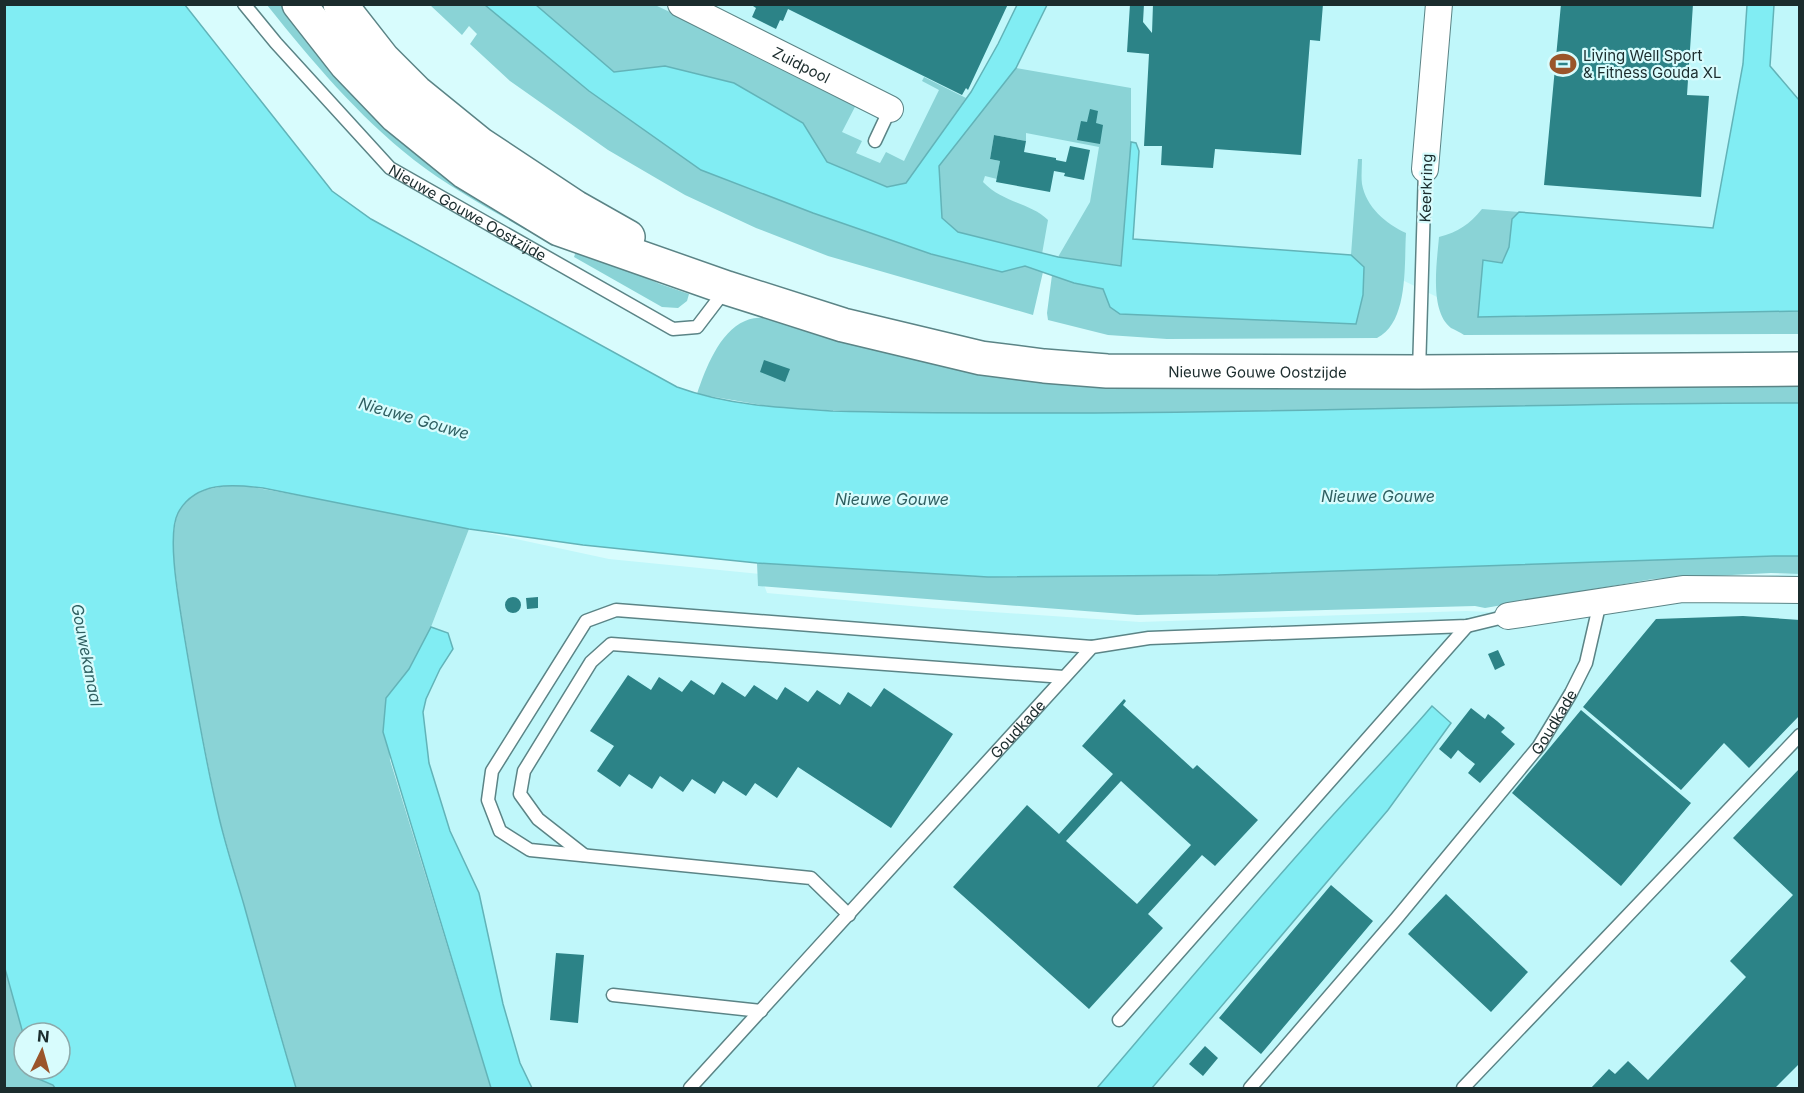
<svg xmlns="http://www.w3.org/2000/svg" width="1804" height="1093" viewBox="0 0 1804 1093" font-family="Inter,sans-serif">
<style>
.built{fill:#c0f7fa}
.green{fill:#8ad3d6}
.water{fill:#81edf3;stroke:#62b3b8;stroke-width:1.5}
.building{fill:#2c8387;fill-rule:evenodd}
.lines{fill:none;stroke-linecap:round;stroke-linejoin:round}
.service-casing{stroke:#5b8486;stroke-width:15}
.minor-casing{stroke:#5b8486;stroke-width:28}
.secondary-casing{stroke:#5b8486;stroke-width:36}
.service{stroke:#fff;stroke-width:12}
.minor{stroke:#fff;stroke-width:26}
.secondary{stroke:#fff;stroke-width:33}
.labels{text-anchor:middle;dominant-baseline:central;stroke-width:4.5;stroke-linejoin:round;paint-order:stroke}
.poi-label{font-size:15px;fill:#1b2c2d;stroke:#d8fcfd;text-anchor:start}
.street-label{font-size:15px;fill:#1b2c2d;stroke:#d8fcfd}
.water-label{font-size:16px;font-style:italic;fill:#2f5f61;stroke:#d8fcfd}
</style>
<rect width="100%" height="100%" fill="#d8fcfd"/>
<path class="built" d="M 536,5 L 1017,5 L 998,44 L 971,92 L 906,183 L 734,83 L 665,66 Z
M 1047,5 L 1799,5 L 1799,311 L 1478,317 L 1351,255 L 1133,239 L 1139,151 L 1136,143 L 1131,142 L 1061,258 L 1030,250 L 942,218 Z
M 469,529 L 609,559 L 760,574 L 767,593 L 933,608 L 1140,622 L 1466,611 L 1490,612 L 1617,589 L 1799,573 L 1799,1088 L 1152,1088 L 1388,810 L 1451,723 L 1398,747 L 1359,786 L 1097,1088 L 532,1088 L 520,1063 L 503,1004 L 479,893 L 450,831 L 429,763 L 423,712 L 426,699 L 440,669 L 453,649 L 448,633 L 431,627 Z"/>
<path class="green" d="M 267,5 L 285,5 L 532,222 L 526,230 C 488,208 449,187 414,160 C 358,116 311,60 267,5 Z
M 430,5 L 485,5 L 589,91 L 701,170 L 813,213 L 931,254 L 1001,272 L 1025,266 L 1043,272 L 1033,315 L 828,256 L 756,228 L 685,195 L 608,150 L 510,81 L 470,44 L 477,34 L 469,26 L 462,35 Z
M 536,5 L 655,5 L 858,101 L 842,132 L 862,141 L 856,153 L 880,163 L 886,152 L 904,161 L 939,90 L 922,81 L 924,77 L 966,98 L 906,183 L 887,187 L 827,162 L 803,123 L 734,83 L 665,66 L 614,72 Z
M 1016,68 L 1131,88 L 1131,142 L 1121,266 L 1058,257 L 1090,202 L 1099,147 L 1026,133 L 1026,141 L 994,135 L 990,159 L 1000,161 L 997,179 L 985,176 L 983,182 C 1003,203 1031,203 1048,220 L 1042,254 L 958,232 L 942,218 L 939,166 Z
M 1358,159 L 1362,159 C 1362,167 1361,176 1362,184 C 1366,207 1386,224 1406,233 C 1404,264 1409,322 1377,338 L 1167,339 L 1108,335 L 1048,320 L 1047,313 L 1052,275 L 1075,283 L 1103,289 L 1110,307 L 1356,324 L 1363,295 L 1364,267 L 1351,255 Z
M 1482,209 L 1519,212 L 1512,219 L 1509,247 L 1501,264 L 1483,261 L 1479,317 L 1799,311 L 1799,334 L 1464,335 C 1460,332 1455,330 1451,328 C 1429,311 1437,262 1439,237 C 1458,232 1470,224 1482,209 Z
M 577,248 L 660,284 L 689,294 L 687,301 L 678,308 L 662,307 L 574,257 Z
M 773,317 L 939,364 L 1800,382 L 1799,403 L 1683,403 L 1129,414 L 896,413 L 779,408 L 697,394 C 705,370 719,332 745,321 C 753,317 765,318 773,317 Z
M 234,484 L 367,507 L 469,529 L 431,627 L 409,669 L 386,698 L 390,760 L 491,1088 L 296,1088 L 218,814 L 196,705 L 179,601 L 174,561 L 174,531 L 177,514 L 190,497 L 205,490 Z
M 1775,556 L 1799,556 L 1800,574 L 1771,573 L 1653,579 L 1485,608 L 1475,606 L 1137,615 L 758,586 L 757,563 L 988,577 L 1218,575 Z
M 4,965 L 24,1037 L 24,1069 L 33,1069 L 36,1078 L 53,1085 L 55,1088 L 5,1088 Z"/>
<path class="water" d="M 4,5 L 185,5 L 332,191 L 371,219 L 677,387 C 726,405 781,408 833,411 C 897,413 961,413 1025,413 C 1283,414 1541,402 1799,403 L 1799,556 L 1774,556 L 1218,575 L 988,577 L 757,563 L 583,545 L 469,529 L 263,488 C 233,484 195,481 178,513 C 166,536 180,607 184,634 C 194,694 204,754 218,813 C 225,844 235,874 244,905 C 261,966 278,1028 296,1088 L 55,1088 L 53,1085 L 36,1078 L 33,1069 L 60,1069 L 60,1033 L 24,1033 L 24,1037 L 4,965 Z
M 485,5 L 536,5 L 614,72 L 665,66 L 734,83 L 803,123 L 827,162 L 887,187 L 906,183 L 971,92 L 998,44 L 1017,5 L 1047,5 L 1016,68 L 939,166 L 942,218 L 958,232 L 1058,257 L 1121,266 L 1131,142 L 1136,143 L 1139,151 L 1133,239 L 1351,255 L 1364,267 L 1363,295 L 1356,324 L 1120,314 L 1110,307 L 1103,289 L 1074,283 L 1025,266 L 1002,272 L 931,254 L 813,213 L 701,170 L 589,91 Z
M 1747,5 L 1774,5 L 1770,66 L 1799,100 L 1799,311 L 1478,317 L 1483,260 L 1502,263 L 1509,247 L 1512,219 L 1519,212 L 1713,228 L 1743,64 Z
M 431,627 L 448,633 L 453,649 L 440,669 L 426,699 L 423,712 L 429,763 L 450,831 L 479,893 L 503,1004 L 520,1063 L 532,1088 L 491,1088 L 383,732 L 386,698 L 409,669 Z
M 1432,706 L 1451,723 L 1388,810 L 1152,1088 L 1097,1088 C 1167,1006 1237,923 1309,842 C 1349,796 1392,753 1432,706 Z"/>
<path class="building" d="M 754,4 L 1008,4 L 968,90 L 966,88 L 962,95 L 788,9 L 783,21 L 780,20 L 776,29 L 752,17 L 756,8 L 753,6 Z
M 1130,4 L 1144,4 L 1143,22 L 1152,33 L 1153,4 L 1323,4 L 1320,41 L 1310,40 L 1301,155 L 1215,149 L 1213,168 L 1161,165 L 1162,146 L 1144,146 L 1149,54 L 1127,52 Z
M 1561,4 L 1693,4 L 1687,95 L 1709,96 L 1701,197 L 1544,185 Z
M 1090,109 L 1098,111 L 1096,123 L 1103,125 L 1100,144 L 1077,140 L 1081,121 L 1087,122 Z
M 994,135 L 1026,141 L 1024,152 L 1056,158 L 1056,160 L 1066,162 L 1070,146 L 1090,150 L 1084,180 L 1064,176 L 1065,173 L 1054,171 L 1050,192 L 996,182 L 1000,161 L 990,159 Z
M 764,360 L 790,369 L 785,382 L 760,372 Z
M 538,597 L 538,608 L 527,609 L 526,598 Z
M505 605a8 8 0 1 1 16 0a8 8 0 1 1-16 0Z
M 1743,616 L 1800,620 L 1800,715 L 1749,768 L 1724,743 L 1681,790 L 1583,707 L 1656,619 Z
M 1498,650 L 1505,665 L 1495,670 L 1488,654 Z
M 628,675 L 651,690 L 659,677 L 682,692 L 691,680 L 714,695 L 722,682 L 745,697 L 754,685 L 777,700 L 785,687 L 808,702 L 817,690 L 840,705 L 848,692 L 871,707 L 884,688 L 953,734 L 891,828 L 798,767 L 777,798 L 755,783 L 746,796 L 723,781 L 715,794 L 692,779 L 683,792 L 660,776 L 652,789 L 629,774 L 620,787 L 597,771 L 614,746 L 590,731 Z
M 1124,699 L 1126,701 L 1123,705 L 1182,759 L 1193,769 L 1197,765 L 1258,820 L 1215,866 L 1202,855 L 1148,914 L 1163,928 L 1089,1009 L 953,887 L 1027,805 L 1059,834 L 1113,774 L 1082,746 ZM 1121,781 L 1191,845 L 1137,904 L 1066,841 Z
M 1471,708 L 1485,719 L 1488,714 L 1497,721 L 1505,728 L 1501,732 L 1515,744 L 1480,783 L 1468,773 L 1475,764 L 1466,757 L 1458,750 L 1451,759 L 1439,749 Z
M 1581,710 L 1691,803 L 1621,886 L 1512,793 Z
M 1800,768 L 1800,1063 L 1775,1088 L 1591,1088 L 1609,1069 L 1615,1074 L 1628,1061 L 1648,1080 L 1746,977 L 1730,961 L 1793,895 L 1733,838 Z
M 1331,885 L 1373,921 L 1261,1054 L 1219,1018 Z
M 1446,894 L 1528,972 L 1491,1012 L 1408,934 Z
M 556,953 L 584,955 L 578,1023 L 550,1020 Z
M 1205,1046 L 1218,1058 L 1203,1076 L 1189,1064 Z"/>
<g class="lines">
<g class="service-casing">
<g id="service">
<path id="s1" d="M 244,4 L 276,43 L 390,168 L 673,329 L 697,327 L 726,289"/>
<path d="M 875,141 L 890,109"/>
<path d="M 1419,372 L 1425,169"/>
<path d="M 584,855 L 538,819 L 520,794 L 524,771 L 591,662 L 611,644 L 1064,677"/>
<path d="M 849,915 L 811,878 L 530,850 L 500,831 L 488,800 L 492,771 L 586,621 L 616,610 L 1092,647"/>
<path d="M 613,995 L 761,1011"/>
<path d="M 1119,1020 L 1467,626"/>
<path id="s2" d="M 690,1088 L 1092,647 L 1149,638 L 1467,626 L 1508,616"/>
<path id="s3" d="M 1250,1088 L 1396,919 L 1539,746 L 1571,693 L 1586,663 L 1600,602"/>
<path d="M 1463,1088 L 1800,735"/>
</g>
</g>
<g class="minor-casing">
<g id="minor">
<path id="s4" d="M 681,4 L 890,109"/>
<path d="M 1425,169 L 1439,4"/>
<path d="M 1508,616 L 1683,589 L 1800,590"/>
</g>
</g>
<g class="secondary-casing">
<g id="secondary">
<path id="s5" d="M 299,4 L 346,64 L 396,116 L 465,172 L 559,229 L 727,288 L 843,325 L 981,358 L 1044,366 L 1107,371 L 1419,372 L 1800,369"/>
<path d="M 340,4 L 383,59 L 416,92 L 480,144 L 575,207 L 628,237"/>
</g>
</g>
<use href="#service" class="service"/>
<use href="#minor" class="minor"/>
<use href="#secondary" class="secondary"/>
</g>
<defs>
<g id="stadium-bare" transform="scale(2.07)"><path d="M0-5a6.5 5 0 1 0 0 10a6.5 5 0 1 0 0-10ZM-3.5-1.8h7v3.6h-7Z" fill="#9a552b" stroke="#d8fcfd" stroke-width="2.5" paint-order="stroke"/></g>
</defs>
<g fill-rule="evenodd">
<use href="#stadium-bare" x="1563" y="64"/>
</g>
<g class="labels">
<g class="poi-label">
<text x="1583" y="55">Living Well Sport<tspan x="1583" dy="17">&amp; Fitness Gouda XL</tspan></text>
</g>
<g class="street-label">
<text stroke="none"><textPath href="#s4" startOffset="135">Zuidpool</textPath></text>
<text transform="translate(1426 188) rotate(-88)">Keerkring</text>
<text stroke="none"><textPath href="#s1" startOffset="309">Nieuwe Gouwe Oostzijde</textPath></text>
<text stroke="none"><textPath href="#s5" startOffset="1066">Nieuwe Gouwe Oostzijde</textPath></text>
<text stroke="none"><textPath href="#s3" startOffset="476">Goudkade</textPath></text>
<text stroke="none"><textPath href="#s2" startOffset="486">Goudkade</textPath></text>
</g>
<g class="water-label">
<text transform="translate(414 418) rotate(16)">Nieuwe Gouwe</text>
<text x="1378" y="496">Nieuwe Gouwe</text>
<text x="892" y="499">Nieuwe Gouwe</text>
<text transform="translate(87 655) rotate(79)">Gouwekanaal</text>
</g>
</g>
<rect width="1804" height="1093" fill="none" stroke="#1b2c2d" stroke-width="12"/>
<g transform="translate(42 1051) rotate(5)"><circle r="28" fill="#d8fcfd" stroke="#8ca9aa" stroke-width="1.5"/>
<path d="M0-4.5L10 22L0 15L-10 22Z" fill="#9a552b"/>
<text y="-9" font-size="16" font-weight="bold" text-anchor="middle" fill="#1b2c2d">N</text>
</g>
</svg>
